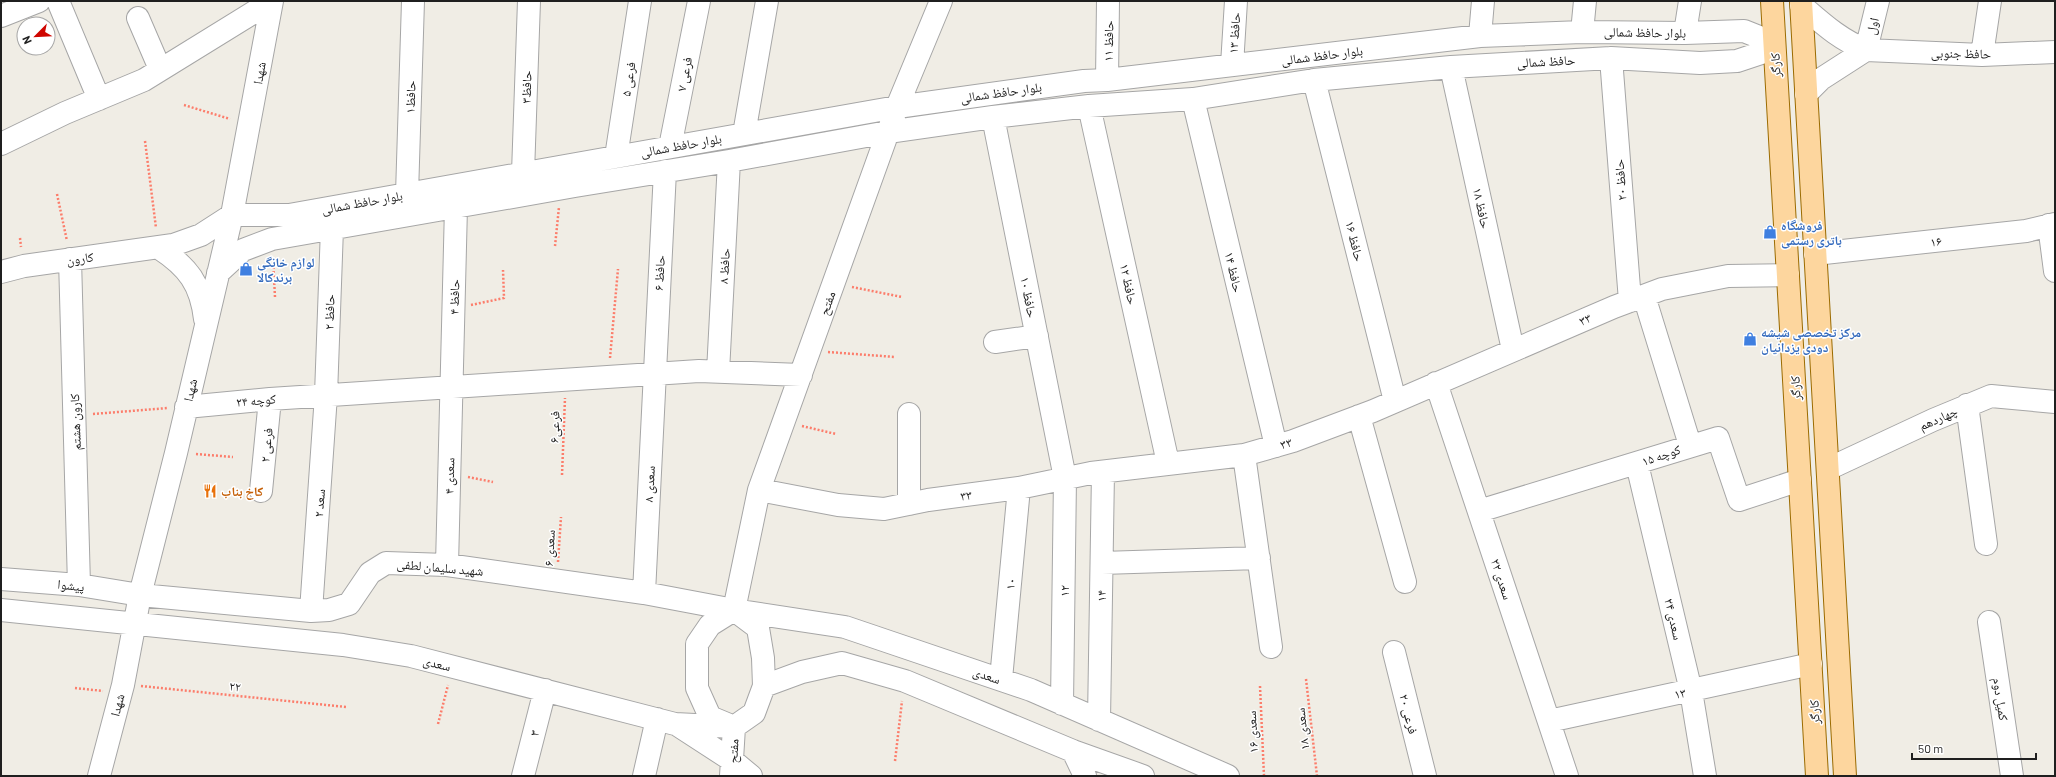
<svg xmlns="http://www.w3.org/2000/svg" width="2056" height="777" viewBox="0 0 2056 777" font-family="Barlow,'Noto Naskh Arabic',sans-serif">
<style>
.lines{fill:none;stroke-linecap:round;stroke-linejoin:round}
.minor-casing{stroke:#a6a6a6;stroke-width:24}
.major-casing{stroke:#9b6b00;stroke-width:24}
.path{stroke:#fc7d6b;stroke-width:2.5;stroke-dasharray:2 2;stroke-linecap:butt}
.minor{stroke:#fff;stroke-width:22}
.major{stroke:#fdd69e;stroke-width:22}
.labels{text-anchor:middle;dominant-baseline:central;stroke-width:3;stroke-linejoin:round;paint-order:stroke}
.street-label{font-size:13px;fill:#1f1f1f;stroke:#fff}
.shop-label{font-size:13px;font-weight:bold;fill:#366cbe;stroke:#fff;text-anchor:start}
.food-label{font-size:13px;font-weight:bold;fill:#c56008;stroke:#fff;text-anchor:start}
</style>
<rect width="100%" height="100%" fill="#f0ede5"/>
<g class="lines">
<g class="minor-casing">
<path id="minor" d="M 58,1 L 99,99
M 1801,5 C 1822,23 1840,40 1866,50 L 1982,55 L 2055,52
M 1,16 L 39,1
M 138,18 L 160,69
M 1582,32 L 1585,1
M 1685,33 L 1690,1
M 1480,36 L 1483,1
M 1866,50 L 1878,1
M 1982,55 L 1990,1
M 1611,58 L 1630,301
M 1232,65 L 1236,1
M 1451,67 L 1513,350
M 1107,80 L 1108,1
M 1314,80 L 1395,401
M 1806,94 L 1821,79 L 1866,50
M 1193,99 L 1276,446
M 1089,106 L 1168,463
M 993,117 L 1065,478 L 1062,704
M 744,134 L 767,1
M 1,144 L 65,113 L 144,80 L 272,1
M 670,147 L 699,1
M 616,157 L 640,1
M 523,173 L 529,1
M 407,194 L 413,1
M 2049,225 L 2055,271
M 159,248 C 188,267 201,284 205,319
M 1815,254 L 2026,231 L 2055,224
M 70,259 L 79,585
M 1,272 L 24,266 L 173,245 L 201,235 L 232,215 L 289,215 L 897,107 L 1084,81 L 1107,80 L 1480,36 L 1582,32 L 1685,33 L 1744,31 L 1774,43 L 1761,53 L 1737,61 L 1700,63 L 1611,58 L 1451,67 L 1314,80 L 1193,99 L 1089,106 L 993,117 L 888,132 L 729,161 L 575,186 L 272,239 L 243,250 L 218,273
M 1644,296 L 1690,445
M 995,342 L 1037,336
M 718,372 L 729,161
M 1436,383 L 1567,776
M 1967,405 L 1986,544
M 186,407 L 270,399 L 699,371 L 801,375
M 909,414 L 909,504
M 1359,416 L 1405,582
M 1244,455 L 1271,647
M 1637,464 L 1691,691 L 1705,776
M 1828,469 L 1933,420 L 1991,396 L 2055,402
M 759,490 L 838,505 L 884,509 L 928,500 L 1019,488 L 1091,473 L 1244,455 L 1293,441 L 1373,411 L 1614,307 L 1662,289 L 1728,276 L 1788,275
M 261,491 L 270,399
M 1479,511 L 1718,438 L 1739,500 L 1800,480
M 1102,563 L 1259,558
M 447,565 L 456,207
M 1,579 L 79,585 L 140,595 L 311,611 L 329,610 L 349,604 L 370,573 L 386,563 L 447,565 L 644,593 L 734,610 L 845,627 L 1031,690 L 1228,776
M 644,593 L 665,171
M 1,610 L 343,645 L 411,656 L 675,724 L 734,727 L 731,776
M 734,610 L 759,490 L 897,107 L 941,1
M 734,610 L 758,628 L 763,658 L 764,686 L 754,713 L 734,727 L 710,717 L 697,688 L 697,644 L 710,625 Z
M 311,611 L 326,395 L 332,228
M 1989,622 L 2012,776
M 1394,652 L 1425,776
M 1001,679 L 1019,488
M 764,686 L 802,672 L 842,663 L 905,681 L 1073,751 L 1143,776
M 1099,720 L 1103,472
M 1549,721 L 1811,664
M 676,724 L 733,761 L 751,776
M 1073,751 L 1085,776
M 99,776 L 123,685 L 140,595 L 176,453 L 232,215 L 272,1
M 523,776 L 545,690
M 644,776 L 657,719"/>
</g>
<g class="major-casing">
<path id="major" d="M 1772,1 L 1817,776
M 1801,1 L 1845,776"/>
</g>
<path class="path" d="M 184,105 L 230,119
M 145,141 L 156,228
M 57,194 L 67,241
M 20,238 L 21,247
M 555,246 L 559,207
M 273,259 L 275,297
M 852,287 L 902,297
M 471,305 L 504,298 L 503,270
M 828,352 L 895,357
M 610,358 L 618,269
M 93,414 L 168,408
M 802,426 L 836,434
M 196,454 L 233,457
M 562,475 L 565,398
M 468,477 L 493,482
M 558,562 L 561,517
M 1306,679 L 1317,776
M 141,686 L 346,707
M 1260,686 L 1264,776
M 75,688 L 103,691
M 438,724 L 448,685
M 895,761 L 902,701"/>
<use href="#minor" class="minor"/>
<use href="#major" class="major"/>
</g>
<defs>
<g id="shop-bare" transform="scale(1.08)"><path d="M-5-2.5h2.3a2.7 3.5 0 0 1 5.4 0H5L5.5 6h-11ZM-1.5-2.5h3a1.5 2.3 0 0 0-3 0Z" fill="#3f7fe0" stroke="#fff" stroke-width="2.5" paint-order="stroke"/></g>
<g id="restaurant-bare" transform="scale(1.08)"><path d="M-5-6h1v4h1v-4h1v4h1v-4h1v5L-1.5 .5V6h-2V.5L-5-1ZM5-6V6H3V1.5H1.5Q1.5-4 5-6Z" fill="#e8710a" stroke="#fff" stroke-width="2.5" paint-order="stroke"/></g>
</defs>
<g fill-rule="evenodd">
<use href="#shop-bare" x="1770" y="232"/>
<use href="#shop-bare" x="246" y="269"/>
<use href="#shop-bare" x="1750" y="339"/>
<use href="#restaurant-bare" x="210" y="491"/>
</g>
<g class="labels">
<g class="street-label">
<text transform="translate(1872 26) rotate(-76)">اول</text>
<text transform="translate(1645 32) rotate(1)">بلوار حافظ شمالی</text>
<text transform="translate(1234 33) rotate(-86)">حافظ ۱۳</text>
<text transform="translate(1108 41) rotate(-89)">حافظ ۱۱</text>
<text transform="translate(1961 53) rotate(1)">حافظ جنوبی</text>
<text transform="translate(1322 55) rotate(-7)">بلوار حافظ شمالی</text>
<text transform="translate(1546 61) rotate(-3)">حافظ شمالی</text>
<text transform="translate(1775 65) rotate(-93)">کارگر</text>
<text transform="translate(259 73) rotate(-80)">شهدا</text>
<text transform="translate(684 74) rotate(-79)">فرعی ۷</text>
<text transform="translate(628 79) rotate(-81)">فرعی ۵</text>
<text transform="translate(526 87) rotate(-88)">حافظ۳</text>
<text transform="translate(1001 92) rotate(-8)">بلوار حافظ شمالی</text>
<text transform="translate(410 97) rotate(-88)">حافظ۱</text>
<text transform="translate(681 145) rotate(-10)">بلوار حافظ شمالی</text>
<text transform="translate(1620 180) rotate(-94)">حافظ ۲۰</text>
<text transform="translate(362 202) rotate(-10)">بلوار حافظ شمالی</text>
<text transform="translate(1482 208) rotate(78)">حافظ ۱۸</text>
<text transform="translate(1355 241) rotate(76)">حافظ ۱۶</text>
<text transform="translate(1936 241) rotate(-7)">۱۶</text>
<text transform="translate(80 258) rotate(-7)">کارون</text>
<text transform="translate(724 266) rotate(-87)">حافظ ۸</text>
<text transform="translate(1234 272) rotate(77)">حافظ ۱۴</text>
<text transform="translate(659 273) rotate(-87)">حافظ ۶</text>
<text transform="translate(1129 284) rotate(78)">حافظ ۱۲</text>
<text transform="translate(454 297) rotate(-89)">حافظ ۴</text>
<text transform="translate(1029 297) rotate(79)">حافظ ۱۰</text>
<text transform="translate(827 303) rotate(-70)">مفتح</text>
<text transform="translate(329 312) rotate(-88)">حافظ ۲</text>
<text transform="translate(1585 319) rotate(-23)">۳۳</text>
<text transform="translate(1795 388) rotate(-93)">کارگر</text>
<text transform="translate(190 390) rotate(-77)">شهدا</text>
<text transform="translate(256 400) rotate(-5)">کوچه ۲۴</text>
<text transform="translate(1938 418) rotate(-24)">چهاردهم</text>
<text transform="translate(75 422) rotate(-92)">کارون هشتم</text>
<text transform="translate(554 427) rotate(-88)">فرعی۶</text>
<text transform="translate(1286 443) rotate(-17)">۳۳</text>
<text transform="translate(266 445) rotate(-84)">فرعی ۲</text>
<text transform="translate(1661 455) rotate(-19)">کوچه ۱۵</text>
<text transform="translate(449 476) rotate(-89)">سعدی ۴</text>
<text transform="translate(649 484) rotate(-87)">سعدی ۸</text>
<text transform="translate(966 495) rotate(-8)">۳۳</text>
<text transform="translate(319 503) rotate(-86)">سعد ۲</text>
<text transform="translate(549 548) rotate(-87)">سعدی ۶</text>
<text transform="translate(440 567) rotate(5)">شهید سلیمان لطفی</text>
<text transform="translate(1502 579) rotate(72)">سعدی ۲۲</text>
<text transform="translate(1010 584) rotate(-84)">۱۰</text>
<text transform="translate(71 585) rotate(6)">پیشوا</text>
<text transform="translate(1064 591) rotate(-89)">۱۲</text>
<text transform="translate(1101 596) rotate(-89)">۱۴</text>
<text transform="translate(1674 619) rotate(77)">سعدی ۲۴</text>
<text transform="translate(437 663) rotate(14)">سعدی</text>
<text transform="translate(987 675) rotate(19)">سعدی</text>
<text transform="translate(235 686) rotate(6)">۲۲</text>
<text transform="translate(1680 693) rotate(-12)">۱۳</text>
<text transform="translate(2001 699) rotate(81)">کمیل دوم</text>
<text transform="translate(117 705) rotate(-75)">شهدا</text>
<text transform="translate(1814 712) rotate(-93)">کارگر</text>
<text transform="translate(1409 714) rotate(76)">فرعی ۲۰</text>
<text transform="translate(1302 729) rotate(-97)">سعدی ۱۸</text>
<text transform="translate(1252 732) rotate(-93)">سعدی ۱۶</text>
<text transform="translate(534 733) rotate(-76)">۳</text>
<text transform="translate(733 751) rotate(-87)">مفتح</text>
</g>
<g class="shop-label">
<text x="1781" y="225">فروشگاه<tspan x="1781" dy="15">باتری رستمی</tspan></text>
<text x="257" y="262">لوازم خانگی<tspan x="257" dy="15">برندکالا</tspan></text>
<text x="1761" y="332">مرکز تخصصی شیشه<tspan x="1761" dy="15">دودی یزدانیان</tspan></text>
</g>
<g class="food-label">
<text x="221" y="491">کاخ بناب</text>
</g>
</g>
<rect width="2056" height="777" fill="none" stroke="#1f1f1f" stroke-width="4"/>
<g transform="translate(36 36) rotate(246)"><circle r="19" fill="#ffffff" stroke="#a5a5a5"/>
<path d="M0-3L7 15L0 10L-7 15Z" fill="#cf0500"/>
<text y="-6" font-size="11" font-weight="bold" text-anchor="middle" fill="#1f1f1f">N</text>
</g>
<path d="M1912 753v6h124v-6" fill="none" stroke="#1f1f1f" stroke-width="2"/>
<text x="1918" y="753" font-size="12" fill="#1f1f1f" stroke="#ffffff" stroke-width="3" paint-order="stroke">50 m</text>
</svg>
